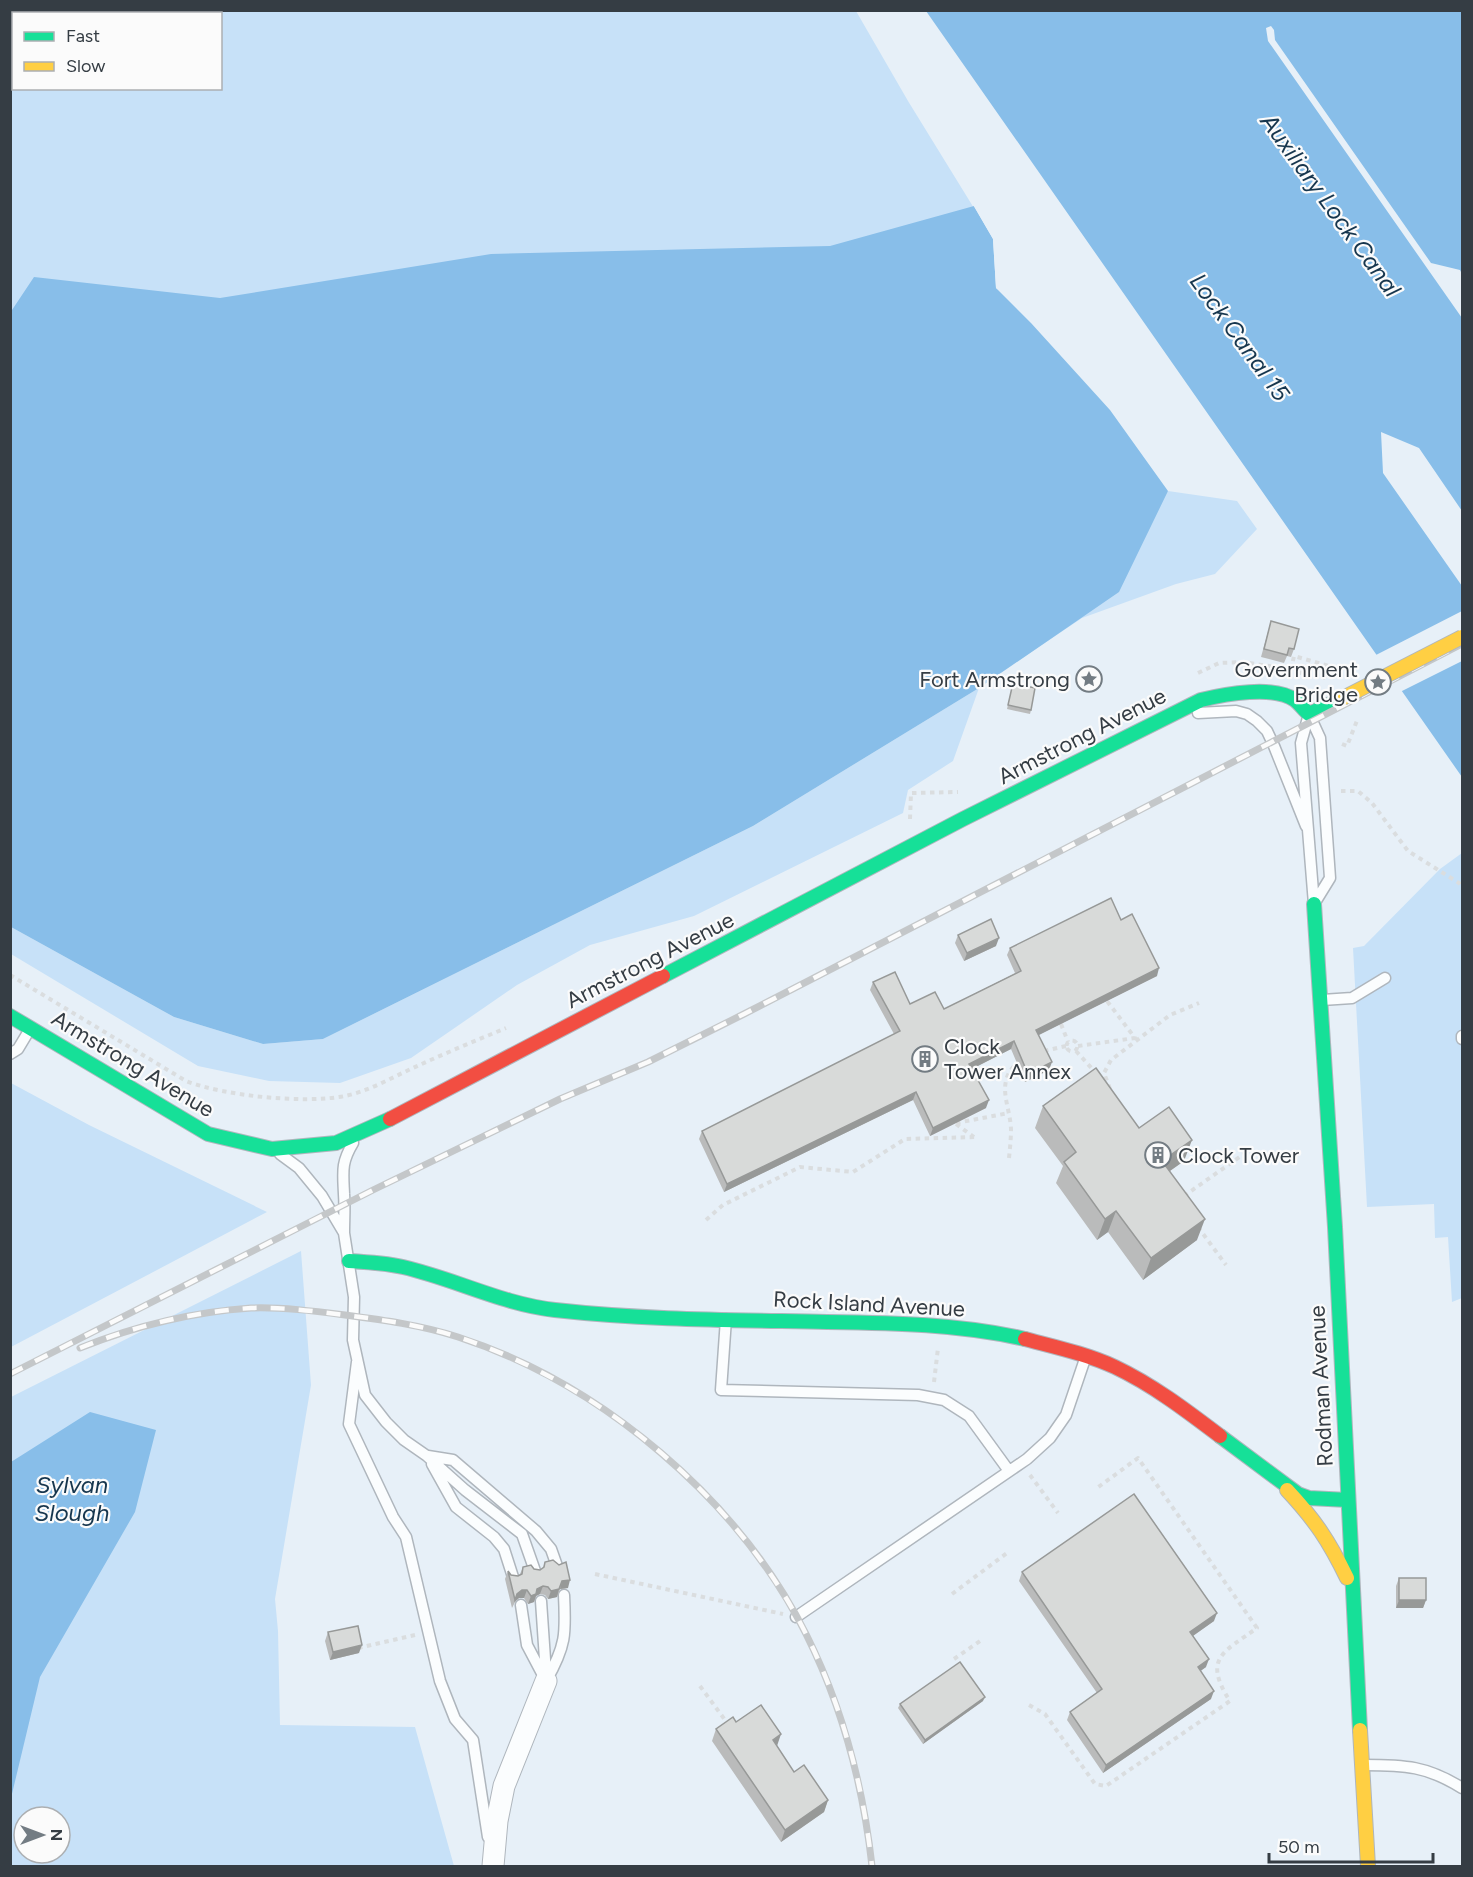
<svg xmlns="http://www.w3.org/2000/svg" width="1473" height="1877" viewBox="0 0 1473 1877" font-family="Figtree,sans-serif">
<style>
.green{fill:#c7e1f8;fill-rule:evenodd}
.water{fill:#88bee9}
.pier{fill:#e7f0f8}
.lines{fill:none;stroke-linecap:round;stroke-linejoin:round}
.lane-casing{stroke:#afb6bd;stroke-width:13}
.street-casing{stroke:#afb6bd;stroke-width:23}
.fast-casing{stroke:#afb6bd;stroke-width:16}
.slow-casing{stroke:#afb6bd;stroke-width:16}
.jam-casing{stroke:#afb6bd;stroke-width:16}
.path{stroke:#dadddf;stroke-width:4;stroke-dasharray:4.5 4.5;stroke-linecap:butt}
.lane{stroke:#fbfdfe;stroke-width:10}
.street{stroke:#fbfdfe;stroke-width:21}
.fast{stroke:#16e098;stroke-width:14}
.slow{stroke:#ffcf43;stroke-width:14}
.jam{stroke:#f24e42;stroke-width:14}
.rail-casing{stroke:#c4c7c9;stroke-width:7}
.rail{stroke:#fbfbfb;stroke-width:4.5;stroke-dasharray:14;stroke-linecap:butt}
.slow-bridge-casing{stroke:#afb6bd;stroke-width:16;stroke-linecap:butt}
.slow-bridge{stroke:#ffcf43;stroke-width:14}
.wall{fill:#babbbb}
.shaded-wall{fill:#979998}
.building{fill:#d8dad9;stroke:#979998;stroke-width:1.5}
.labels{text-anchor:middle;dominant-baseline:central;stroke-width:4.5;stroke-linejoin:round;paint-order:stroke}
.poi-label{font-size:22px;fill:#353d44;stroke:#fbfbfb;text-anchor:end}
.street-label{font-size:22px;fill:#353d44;stroke:#fbfbfb}
.water-label{font-size:24px;font-style:italic;fill:#16364e;stroke:#fbfbfb}
</style>
<rect width="100%" height="100%" fill="#e7f0f8"/>
<path class="green" d="M 11,11 L 856,11 L 908,101 L 993,239 L 11,644 ZM 14,14 L 220,14 L 220,88 L 14,88 Z
M 1168,491 L 1237,501 L 1257,529 L 1215,574 L 1176,584 L 1082,618 L 1021,659 Z
M 979,688 L 953,761 L 908,790 L 903,813 L 694,916 L 590,945 L 517,985 L 411,1058 L 340,1083 L 269,1081 L 198,1066 L 11,954 L 11,927 L 174,1017 L 263,1044 L 323,1039 L 753,826 Z
M 1462,853 L 1462,1298 L 1452,1302 L 1448,1237 L 1435,1238 L 1434,1204 L 1367,1207 L 1353,948 L 1364,946 L 1440,869 Z
M 11,1083 L 89,1125 L 267,1212 L 11,1347 Z
M 301,1251 L 311,1385 L 275,1599 L 278,1631 L 280,1725 L 415,1727 L 454,1866 L 11,1866 L 11,1397 ZM 24,1817 L 60,1817 L 60,1853 L 24,1853 Z"/>
<path class="water" d="M 926,11 L 1462,11 L 1462,777 Z
M 974,206 L 993,239 L 996,288 L 1062,333 L 1167,462 L 1168,491 L 1119,592 L 979,688 L 753,826 L 323,1039 L 263,1044 L 174,1017 L 11,927 L 10,313 L 34,277 L 220,298 L 491,254 L 830,246 Z
M 90,1412 L 156,1430 L 135,1512 L 40,1677 L 11,1798 L 11,1462 Z"/>
<path class="pier" d="M 1271,26 L 1274,30 L 1275,40 L 1431,263 L 1460,270 L 1462,274 L 1462,318 L 1268,41 L 1266,28 Z
M 972,203 L 976,204 L 996,238 L 999,286 L 1064,332 L 1169,460 L 1171,488 L 1168,491 L 1110,410 L 1031,323 L 996,288 L 993,239 Z
M 1381,432 L 1419,448 L 1462,511 L 1462,586 L 1383,473 Z
M 1462,611 L 1462,661 L 1400,692 L 1374,656 Z"/>
<g class="lines">
<g class="lane-casing">
<path id="lane" d="M 1198,713 L 1236,711 L 1247,714 L 1257,721 L 1267,731 L 1274,746 L 1306,826
M 1309,714 L 1320,738 L 1330,878 L 1314,904
M 1309,714 L 1301,743 L 1314,904
M 1322,1000 L 1352,998 L 1385,978
M 1462,1036 L 1462,1039
M 10,1054 L 18,1049 L 30,1029
M 280,1154 L 299,1168 L 322,1196 L 344,1233 L 354,1297 L 353,1340 L 365,1395 L 386,1422 L 404,1440 L 427,1456 L 465,1490 L 522,1534 L 535,1571
M 344,1232 C 344,1220 345,1206 344,1194 C 343,1171 341,1163 353,1143
M 726,1319 L 721,1390 L 918,1395 L 944,1400 L 969,1416 L 1009,1471
M 357,1362 L 349,1424 L 393,1517 L 406,1537 L 440,1681 L 455,1719 L 473,1740 L 488,1837
M 428,1456 L 453,1460 L 536,1531 L 551,1549 L 557,1566
M 432,1464 L 456,1507 L 494,1537 L 504,1549 L 513,1577
M 541,1601 L 546,1674
M 521,1605 L 527,1645 L 546,1681
M 796,1617 L 1027,1459 L 1050,1438 L 1066,1415 L 1086,1356
M 546,1681 C 566,1646 566,1634 564,1595
M 1364,1765 C 1405,1765 1427,1766 1462,1788"/>
</g>
<g class="street-casing">
<path id="street" d="M 493,1866 L 497,1821 L 504,1786 L 546,1681"/>
</g>
<g class="fast-casing">
<path id="fast" d="M 1314,904 L 1335,1227 L 1360,1730
M 663,976 L 963,819 L 1201,700 C 1225,694 1274,685 1295,700 C 1300,704 1304,710 1309,714 L 1343,698
M 10,1016 L 208,1134 L 272,1149 L 336,1143 L 390,1119
M 349,1261 C 367,1262 385,1263 403,1267 C 455,1279 502,1304 555,1310 C 645,1320 737,1320 827,1322 C 894,1323 960,1324 1025,1339
M 1220,1436 L 1298,1494 L 1309,1498 L 1348,1500"/>
</g>
<g class="slow-casing">
<path id="slow" d="M 1287,1490 C 1315,1520 1329,1541 1347,1578
M 1360,1730 L 1368,1866"/>
</g>
<g class="jam-casing">
<path id="jam" d="M 390,1119 L 663,976
M 1025,1339 C 1055,1347 1087,1354 1115,1367 C 1153,1385 1187,1411 1220,1436"/>
</g>
<path class="path" d="M 1291,670 L 1294,656 L 1343,670
M 1297,672 L 1325,678
M 1198,673 L 1219,663 L 1243,662 L 1275,667
M 1342,744 L 1347,746 L 1358,718
M 1341,791 L 1358,791 L 1372,803 L 1408,851 L 1459,883 L 1462,888
M 910,819 L 911,793 L 958,792
M 10,975 L 186,1081 C 225,1096 304,1104 345,1096 C 369,1091 391,1078 413,1068 C 443,1054 475,1041 506,1028
M 1061,1024 L 1068,1042
M1066.5 1046a5.5 5.5 0 1 1 11 0a5.5 5.5 0 1 1-11 0Z
M 1078,1046 L 1135,1038 L 1107,1001
M 1044,1051 L 1066,1046
M 1076,1051 L 1095,1072
M 1110,1089 L 1104,1073 L 1111,1060 L 1170,1015 L 1199,1003
M 956,1123 L 1009,1113
M 956,1124 L 974,1137
M 1009,1158 C 1010,1148 1011,1139 1011,1129 C 1010,1105 995,1083 1017,1063
M 1184,1196 L 1248,1151
M 706,1220 L 723,1205 L 800,1167 L 853,1172 L 905,1139 L 975,1137
M 1198,1227 L 1226,1265
M 934,1382 L 938,1348
M 1030,1475 L 1058,1513
M 595,1574 L 783,1614
M 952,1594 L 1007,1553
M 358,1648 L 415,1635
M 954,1659 L 983,1639
M 700,1686 L 728,1724
M 1029,1705 L 1045,1714 L 1095,1784 L 1106,1786 L 1230,1701 C 1202,1658 1224,1652 1257,1628 L 1138,1458 L 1097,1488"/>
<use href="#lane" class="lane"/>
<use href="#street" class="street"/>
<use href="#fast" class="fast"/>
<use href="#slow" class="slow"/>
<use href="#jam" class="jam"/>
<g class="rail-casing">
<path id="rail" d="M 80,1348 C 135,1326 191,1312 251,1308 C 282,1307 314,1311 345,1315 C 383,1320 421,1325 458,1337 C 602,1384 738,1499 806,1634 C 843,1708 863,1785 872,1866
M 10,1374 L 373,1190 L 560,1099 L 648,1062 L 744,1014 L 1462,644"/>
</g>
<use href="#rail" class="rail"/>
<g class="slow-bridge-casing">
<path id="slow-bridge" d="M 1343,698 L 1462,637"/>
</g>
<use href="#slow-bridge" class="slow-bridge"/>
</g>
<path class="wall" d="M 1271,621 L 1294,649 L 1291,657 L 1287,656 L 1284,663 L 1261,657 Z
M 1013,683 L 1031,710 L 1030,714 L 1007,709 Z
M 1121,920 L 1157,976 L 1038,1035 L 1049,1070 L 1025,1082 L 1011,1049 L 972,1069 L 986,1108 L 930,1136 L 913,1100 L 724,1192 L 699,1139 L 702,1131 L 894,1034 L 870,990 L 873,982 L 910,1004 L 944,1009 L 1015,973 L 1007,955 L 1010,948 Z
M 958,935 L 996,946 L 964,961 L 955,943 Z
M 1043,1106 L 1139,1128 L 1184,1161 L 1170,1171 L 1197,1240 L 1143,1280 L 1108,1232 L 1097,1240 L 1056,1183 L 1063,1166 L 1035,1128 Z
M 545,1562 L 568,1588 L 560,1589 L 557,1597 L 548,1599 L 545,1595 L 540,1594 L 536,1596 L 534,1602 L 528,1604 L 524,1598 L 519,1598 L 515,1602 L 512,1608 L 505,1579 L 508,1571 L 511,1575 L 518,1576 L 520,1574 L 523,1567 L 540,1570 L 543,1568 Z
M 1022,1572 L 1214,1621 L 1193,1636 L 1206,1667 L 1200,1671 L 1211,1699 L 1103,1773 L 1067,1720 L 1070,1712 L 1097,1693 L 1019,1581 Z
M 1399,1578 L 1426,1600 L 1423,1608 L 1396,1608 L 1396,1586 Z
M 328,1632 L 359,1653 L 330,1660 L 325,1641 Z
M 983,1701 L 923,1744 L 898,1708 L 900,1704 Z
M 736,1722 L 777,1746 L 794,1772 L 828,1800 L 824,1812 L 781,1842 L 712,1741 L 716,1729 Z"/>
<path class="shaded-wall" d="M 999,938 L 996,946 L 964,961 L 967,953 Z
M 1159,968 L 1157,976 L 1033,1038 L 1036,1030 Z
M 1014,1041 L 1011,1049 L 966,1072 L 969,1064 Z
M 1052,1062 L 1049,1070 L 1025,1082 L 1028,1074 Z
M 916,1092 L 913,1100 L 724,1192 L 727,1184 Z
M 989,1100 L 986,1108 L 930,1136 L 933,1128 Z
M 1192,1140 L 1184,1161 L 1154,1182 L 1162,1161 Z
M 1116,1211 L 1108,1232 L 1097,1240 L 1105,1219 Z
M 1205,1219 L 1197,1240 L 1143,1280 L 1151,1258 Z
M 570,1580 L 568,1588 L 560,1589 L 562,1581 Z
M 543,1586 L 540,1594 L 536,1596 L 534,1602 L 528,1604 L 531,1596 L 537,1589 Z
M 559,1589 L 557,1597 L 548,1599 L 551,1591 Z
M 522,1590 L 527,1590 L 524,1598 L 519,1598 L 514,1602 L 517,1594 Z
M 1399,1600 L 1426,1600 L 1423,1608 L 1396,1608 Z
M 1217,1613 L 1214,1621 L 1187,1640 L 1190,1632 Z
M 362,1645 L 359,1653 L 330,1660 L 333,1652 Z
M 1209,1659 L 1206,1667 L 1195,1675 L 1198,1667 Z
M 1214,1691 L 1211,1699 L 1103,1773 L 1106,1765 Z
M 985,1697 L 983,1701 L 923,1744 L 925,1740 Z
M 781,1734 L 777,1746 L 773,1740 Z
M 828,1800 L 824,1812 L 781,1842 L 785,1830 Z"/>
<path class="building" d="M 1271,621 L 1299,629 L 1294,649 L 1289,648 L 1287,655 L 1264,649 Z
M 1013,683 L 1035,688 L 1031,710 L 1008,705 Z
M 1111,898 L 1121,920 L 1132,914 L 1159,968 L 1036,1030 L 1052,1062 L 1028,1074 L 1014,1041 L 969,1064 L 989,1100 L 933,1128 L 916,1092 L 727,1184 L 702,1131 L 900,1031 L 873,982 L 895,972 L 910,1004 L 935,992 L 944,1009 L 1021,971 L 1010,948 Z
M 991,919 L 999,938 L 967,953 L 958,935 Z
M 1096,1068 L 1139,1128 L 1169,1107 L 1192,1140 L 1162,1161 L 1205,1219 L 1151,1258 L 1116,1211 L 1105,1219 L 1064,1162 L 1076,1152 L 1043,1106 Z
M 1134,1494 L 1217,1613 L 1190,1632 L 1209,1659 L 1198,1667 L 1214,1691 L 1106,1765 L 1070,1712 L 1102,1689 L 1022,1572 Z
M 553,1560 L 559,1565 L 566,1562 L 570,1580 L 562,1581 L 559,1589 L 551,1591 L 548,1587 L 543,1586 L 537,1589 L 536,1594 L 531,1596 L 527,1590 L 522,1590 L 517,1594 L 515,1600 L 508,1571 L 511,1575 L 518,1576 L 522,1574 L 523,1567 L 531,1565 L 534,1569 L 540,1570 L 544,1567 L 545,1562 Z
M 1399,1578 L 1426,1578 L 1426,1600 L 1399,1600 Z
M 358,1626 L 362,1645 L 333,1652 L 328,1632 Z
M 960,1662 L 985,1697 L 925,1740 L 900,1704 Z
M 761,1705 L 781,1734 L 773,1740 L 794,1772 L 804,1765 L 828,1800 L 785,1830 L 716,1729 L 733,1717 L 736,1722 Z"/>
<defs>
<g id="sight-ring" transform="scale(1.35)"><circle r="9.5" fill="#fbfbfb" stroke="#737c83" stroke-width="1.5"/><path d="M0-6L1.8-2.2L6-1.7L2.9 1.2L3.7 5.4L0 3.3L-3.7 5.4L-2.9 1.2L-6-1.7L-1.8-2.2Z" fill="#737c83"/></g>
<g id="building-ring" transform="scale(1.35)"><circle r="9.5" fill="#fbfbfb" stroke="#737c83" stroke-width="1.5"/><path d="M-4-6H4V6H1V3H-1V6H-4ZM-2.5-4.3h1.7v1.8h-1.7ZM.8-4.3h1.7v1.8H.8ZM-2.5-1h1.7V.8h-1.7ZM.8-1h1.7V.8H.8Z" fill="#737c83"/></g>
</defs>
<g fill-rule="evenodd">
<use href="#sight-ring" x="1089" y="679"/>
<use href="#sight-ring" x="1378" y="682"/>
<use href="#building-ring" x="925" y="1059"/>
<use href="#building-ring" x="1158" y="1155"/>
</g>
<g class="labels">
<g class="poi-label">
<text x="1358" y="669">Government<tspan x="1358" dy="25">Bridge</tspan></text>
<text x="1070" y="679">Fort Armstrong</text>
<text x="944" y="1046" text-anchor="start">Clock<tspan x="944" dy="25">Tower Annex</tspan></text>
<text x="1178" y="1155" text-anchor="start">Clock Tower</text>
</g>
<g class="street-label">
<text transform="translate(1082 736) rotate(-27)">Armstrong Avenue</text>
<text transform="translate(650 960) rotate(-27)">Armstrong Avenue</text>
<text transform="translate(133 1064) rotate(31)">Armstrong Avenue</text>
<text transform="translate(869 1304) rotate(3)">Rock Island Avenue</text>
<text transform="translate(1321 1386) rotate(-93)">Rodman Avenue</text>
</g>
<g class="water-label">
<text transform="translate(1331 205) rotate(54)">Auxiliary Lock Canal</text>
<text transform="translate(1240 337) rotate(54)">Lock Canal 15</text>
<text x="72" y="1484">Sylvan<tspan x="72" dy="28">Slough</tspan></text>
</g>
</g>
<rect width="1473" height="1877" fill="none" stroke="#353d44" stroke-width="24"/>
<rect x="12" y="12" width="210" height="78" fill="#fbfbfb" stroke="#acafb2" stroke-width="1.5"/>
<rect x="24" y="32" width="30" height="9" fill="#16e098" stroke="#acafb2" stroke-width="1.5"/>
<text x="66" y="42" font-size="18" fill="#353d44">Fast</text>
<rect x="24" y="62" width="30" height="9" fill="#ffcf43" stroke="#acafb2" stroke-width="1.5"/>
<text x="66" y="72" font-size="18" fill="#353d44">Slow</text>
<g transform="translate(42 1835) rotate(90)"><circle r="28" fill="#fbfbfb" stroke="#acafb2" stroke-width="1.5"/>
<path d="M0-4.5L10 22L0 15L-10 22Z" fill="#737c83"/>
<text y="-9" font-size="16" font-weight="bold" text-anchor="middle" fill="#353d44">N</text>
</g>
<path d="M1269 1853v9h164v-9" fill="none" stroke="#353d44" stroke-width="3"/>
<text x="1278" y="1853" font-size="18" fill="#353d44" stroke="#fbfbfb" stroke-width="4.5" paint-order="stroke">50 m</text>
</svg>
